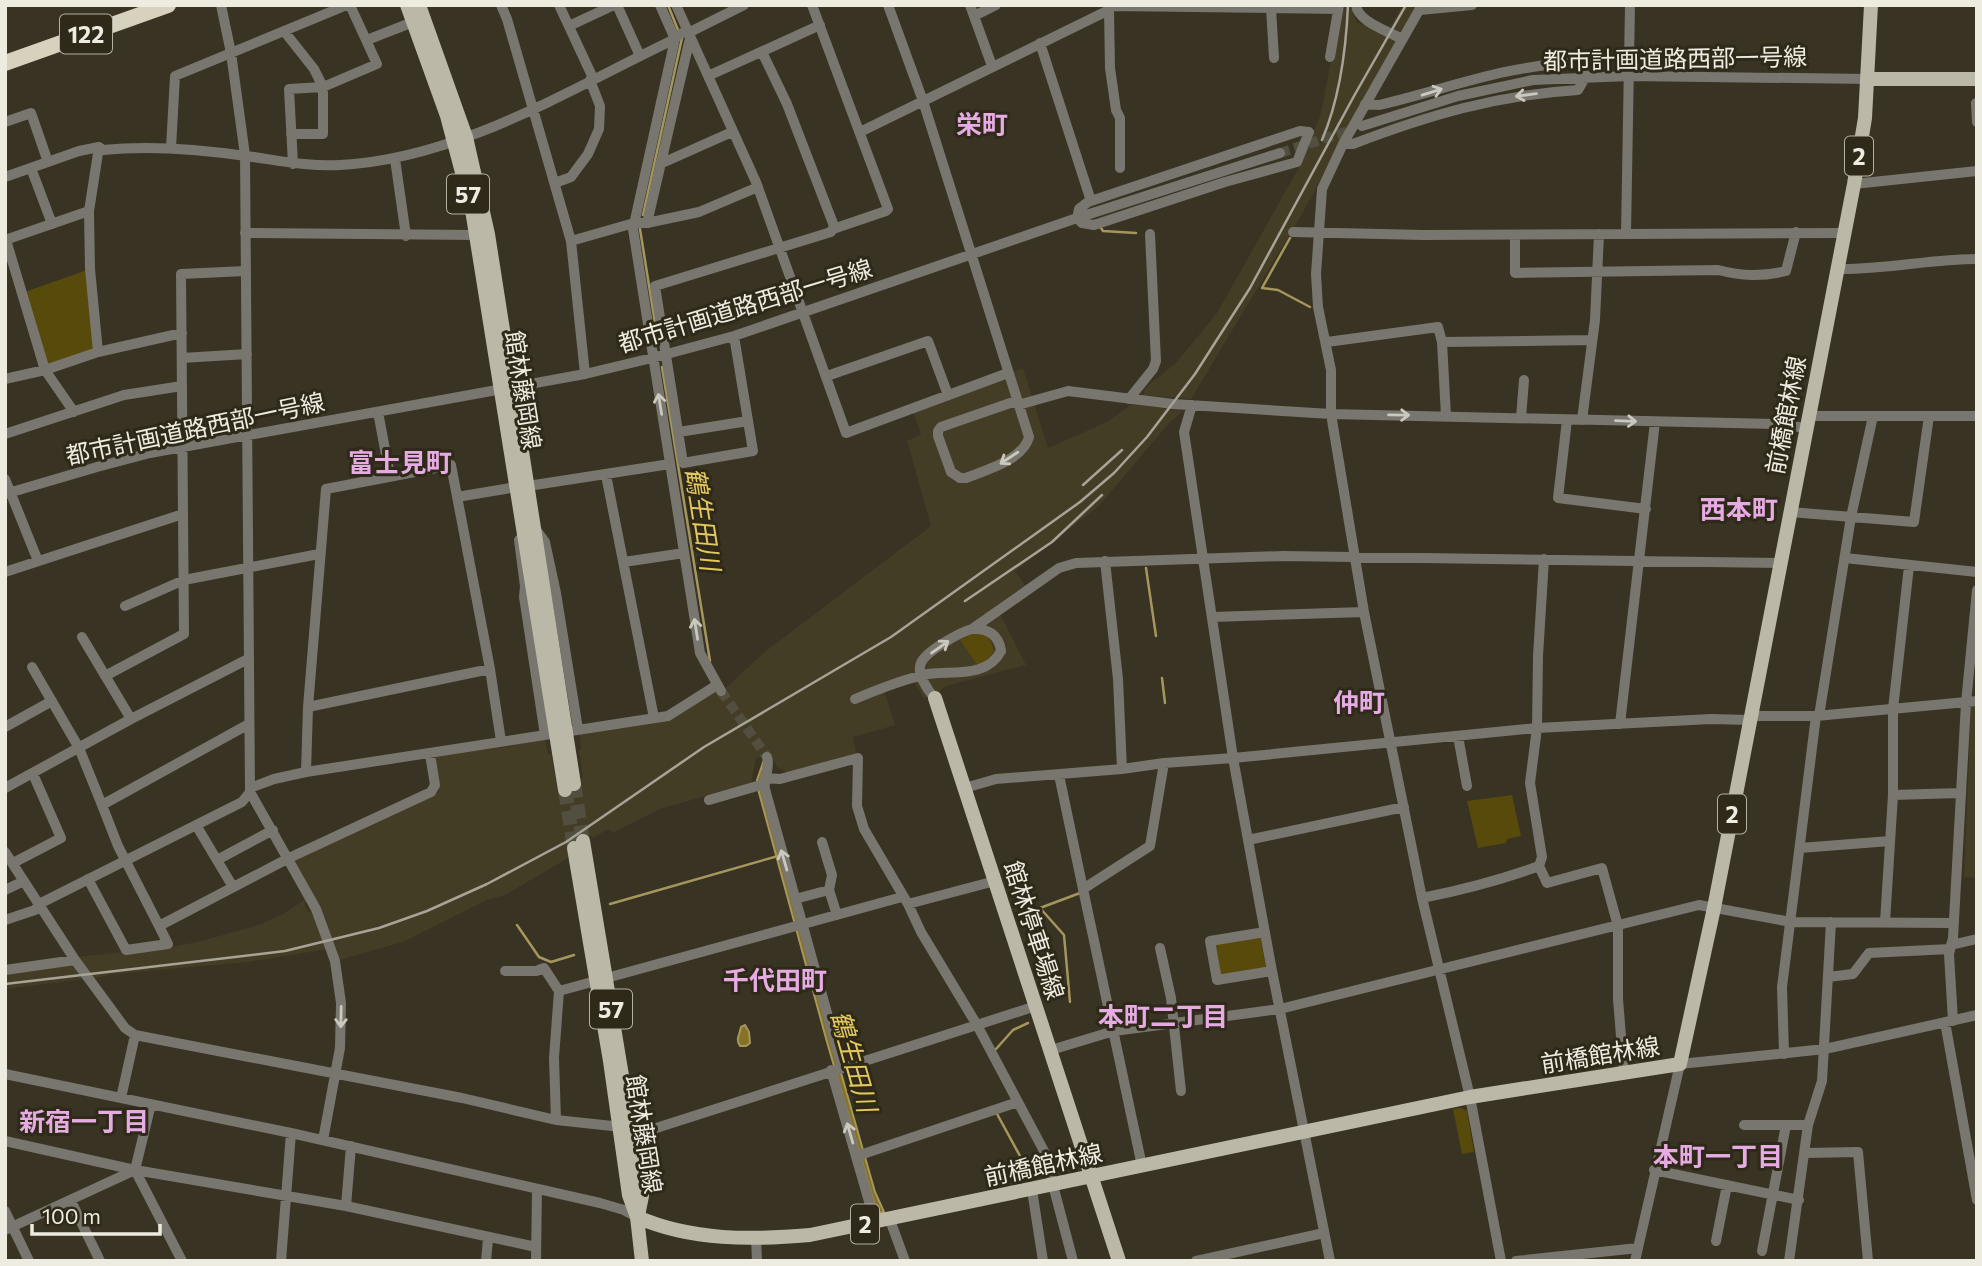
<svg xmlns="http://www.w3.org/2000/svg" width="1982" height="1266" viewBox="0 0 1982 1266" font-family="Commissioner,'Noto Sans JP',sans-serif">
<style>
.built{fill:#443d26}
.green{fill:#584a0b}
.water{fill:#867224;stroke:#a5965d;stroke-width:2}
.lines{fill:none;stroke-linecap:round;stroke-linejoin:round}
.stream{stroke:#a5965d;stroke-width:2.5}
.minor-tunnel{stroke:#534f40;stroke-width:10;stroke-dasharray:10 5;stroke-linecap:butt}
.major-tunnel{stroke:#534f40;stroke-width:14;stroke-dasharray:14 7;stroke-linecap:butt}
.minor{stroke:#78766e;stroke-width:10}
.major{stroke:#bcb8a7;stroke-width:14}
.highway{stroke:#d7d2bd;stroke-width:16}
.rail{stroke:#a7a396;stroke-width:2.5}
.oneway{stroke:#cbc8be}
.labels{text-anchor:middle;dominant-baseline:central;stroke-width:6;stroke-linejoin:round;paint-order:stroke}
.shield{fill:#2e2919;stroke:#b4b1a5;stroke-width:2}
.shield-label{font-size:23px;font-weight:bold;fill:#eeebe1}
.street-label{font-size:24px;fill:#eeebe1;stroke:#2e2919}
.neighbourhood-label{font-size:26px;font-weight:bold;fill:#e6abe2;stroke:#2e2919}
.water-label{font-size:26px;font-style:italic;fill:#e3c85e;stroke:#2e2919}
</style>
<rect width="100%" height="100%" fill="#383323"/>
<path class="built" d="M 1342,5 L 1353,5 L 1354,16 L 1357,23 L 1370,26 L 1395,39 L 1396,42 L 1302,214 L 1191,399 L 1144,395 L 1145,388 L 1176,363 L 1217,313 L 1301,164 L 1321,113 Z
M 1403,5 L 1417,5 L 1402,32 L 1399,33 L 1390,27 Z
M 1023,368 L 1048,448 L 1107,422 L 1132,404 L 1183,411 L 1169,423 L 1099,506 L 1015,571 L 1025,585 L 996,606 L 1026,665 L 946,686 L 940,691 L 924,699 L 915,683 L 902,683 L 884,690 L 895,725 L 853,737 L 856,754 L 791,774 L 777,767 L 770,753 L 756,758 L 751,783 L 660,809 L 614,832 L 608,829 L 593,838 L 591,835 L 568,851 L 568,858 L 505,895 L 487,900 L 403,942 L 339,960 L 294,861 L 355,830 L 439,792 L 435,759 L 437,755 L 514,746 L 517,742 L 545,738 L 548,754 L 551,754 L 558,794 L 583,777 L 579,750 L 581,749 L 580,733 L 670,719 L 714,691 L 718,695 L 766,651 L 931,526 L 907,441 L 921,434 L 913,412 Z
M 1977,705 L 1977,878 L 1964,877 L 1971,706 Z
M 307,898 L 304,904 L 308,912 L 312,911 L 326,948 L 322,950 L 248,962 L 112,974 L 91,979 L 77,957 L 170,947 L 198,942 L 259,925 L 285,913 Z
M 72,963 L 84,979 L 5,989 L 5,972 Z"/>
<path class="green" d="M 90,269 L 98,352 L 45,370 L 22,293 Z
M 973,633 L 986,634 L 990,640 L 994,651 L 985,662 L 974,665 L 976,663 L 960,640 Z
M 1512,795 L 1521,836 L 1507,839 L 1506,843 L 1478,848 L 1467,801 Z
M 1260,934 L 1266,968 L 1221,977 L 1212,943 Z
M 1461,1108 L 1467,1111 L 1474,1152 L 1462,1154 L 1453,1109 Z"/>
<path class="water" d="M 765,757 L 763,777 L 841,1073 L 875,1192 L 884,1212 L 877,1213 L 827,1042 L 758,789 L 757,780 Z
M 745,1025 L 749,1032 L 750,1043 L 746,1046 L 740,1046 C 735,1039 740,1034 741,1027 Z"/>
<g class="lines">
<path class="stream" d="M 668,5 L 678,30
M 643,215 L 682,38
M 1101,228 L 1103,231 L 1136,233
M 640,229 L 658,342
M 1290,238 L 1262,288 L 1278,290 L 1310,307
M 662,367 L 710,661
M 1146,568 L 1156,636
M 1162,678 L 1165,703
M 610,904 L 778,856
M 517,925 L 539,957 L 551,962 L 574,955
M 1070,1002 L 1064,935 L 1040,908 L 1080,893
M 996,1049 L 1013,1030 L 1028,1023
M 996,1112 L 1020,1156 L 1028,1178"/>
<path class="minor-tunnel" d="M 1280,153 L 1354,129
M 721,691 L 767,757"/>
<path class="major-tunnel" d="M 574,784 L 583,841
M 565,790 L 574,848"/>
<path class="minor" d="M 501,5 L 507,19 L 571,241 L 585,374
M 559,5 L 593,78
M 617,5 L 640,56
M 660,5 L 675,39 L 633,229 L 700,653 L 721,691
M 676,5 L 756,182 L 846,433 L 1008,373
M 812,5 L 888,209 L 886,211 L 833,229
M 888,5 L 923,101 L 1029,437 C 1023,460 986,470 966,478 L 960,478 L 951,472 L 938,436 L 938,431 L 941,427 L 1016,401
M 970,5 L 992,66
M 1356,5 C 1358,22 1388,31 1402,39
M 1422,5 L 1343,144 L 1322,189 L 1316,274 L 1318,307 L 1331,370 L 1331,414 L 1364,612 L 1422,898 L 1470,1097 L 1501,1261
M 1113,6 L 1338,9
M 1271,8 L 1274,58
M 1109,10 L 1110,68 L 1116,110 L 1120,118 L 1120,168
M 1420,10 L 1472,5
M 974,16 L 996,5
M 569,26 L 614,5
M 284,31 L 314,69 L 323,87 L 323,134 L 291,134
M 688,33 L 744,5
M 367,40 L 413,22
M 1040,43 L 1091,201
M 1330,57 L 1339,5
M 708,76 L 820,25
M 1976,103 L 1977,122
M 5,122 L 31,113 L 48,162
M 1362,126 L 1458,96 L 1533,80 L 1629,76 L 1869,79
M 1300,131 L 1309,132 L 1297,162 L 1225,182 L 1094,225 L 1082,223 L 1077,218 L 1079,209 L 1088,202 Z
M 860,132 L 1109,10 L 1113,5
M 1343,144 L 1353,144 C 1429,115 1497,95 1578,90 L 1586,76 L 1577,63 C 1509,64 1444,90 1379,105 L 1365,104
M 171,148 L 175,76 L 347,5
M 395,159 L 406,236
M 293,164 L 289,89 L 323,87 L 377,64 L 350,5
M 660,164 L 732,132
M 31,168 L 52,224
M 5,177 L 79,151 L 99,147 L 103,150 C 150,145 198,149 246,156 C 277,160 308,167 340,165 C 459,159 570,89 675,39 L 678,35 L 687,31
M 555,183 L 571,177 L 588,154 L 599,129 L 600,106 L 590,80
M 1854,184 L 1977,171
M 647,223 L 699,212 L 758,187
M 1293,232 L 1424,235 L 1844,233
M 245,233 L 476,235
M 1626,234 L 1630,5
M 1515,235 L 1515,273 L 1718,270 C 1742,276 1762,277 1786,271 L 1796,232
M 5,240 L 89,211
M 6,240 L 45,370 L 74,412
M 571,241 L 634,223 L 647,223 L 690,38
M 1837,269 C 1884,270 1930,259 1977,259
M 734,336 L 753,451 L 683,463 L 655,286 L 831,232 L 834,226 L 787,104 L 762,52
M 1327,342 L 1438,327 L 1442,342
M 98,352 L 90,269 L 89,211 L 99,147
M 182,358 L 247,354
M 827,376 L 928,341 L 948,395
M 5,379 L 45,370 L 98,352 L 182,333
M 1129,399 L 1153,369 L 1156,361 L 1150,234
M 1018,405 L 1068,391 L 1173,404 L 1331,414 L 1775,424 L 1807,428
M 1192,405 L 1184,432 L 1233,758 L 1272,971 L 1330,1261
M 378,412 L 390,476
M 1446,416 L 1442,342 L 1592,340
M 1808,416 L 1977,416
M 1521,418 L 1524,380
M 1567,420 L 1558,498 L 1646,509
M 1582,420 L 1595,320 L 1599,234
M 679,432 L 748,421
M 5,434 L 124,395 L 182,386
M 606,475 L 654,718
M 5,479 L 38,561
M 528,486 L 670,464
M 5,494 L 97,467 L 150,453 L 585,374 L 652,358 L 734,336 L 1077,218 L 1280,153
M 457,497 L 517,487
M 1790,512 L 1914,522 L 1929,416
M 534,527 L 545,542 L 556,593 L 578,729
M 519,540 L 525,586 L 524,597 L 545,735
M 1845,558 L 1977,572
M 1105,561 L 1118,679 L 1122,769
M 624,562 L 684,553
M 5,572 L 183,514
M 125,606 L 184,580 L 319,554
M 1213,617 L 1364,612
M 82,637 L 131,719
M 32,667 L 79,748 L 102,805 L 249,724
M 105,676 L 184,634 L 181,274 L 246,271
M 935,698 C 928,691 916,673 921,663 C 925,652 960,632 972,629 L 1059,568 L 1076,563 L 1283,556 L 1781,563
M 855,699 C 876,690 897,682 919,676 C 943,668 985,682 1001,651 C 999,635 988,628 972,629
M 308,707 L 490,669
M 1751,716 L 1816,716 L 1977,701
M 1819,716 L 1851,517 L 1873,416
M 1620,724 L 1655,422
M 5,727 L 52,701
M 1458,736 L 1467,786
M 767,757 C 771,768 763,778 765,789 L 842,1067
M 306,772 L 308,707 L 326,489 L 451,465 L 490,669 L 501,741
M 1059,775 L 1083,889
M 765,778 L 780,779 L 858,758 L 857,806 L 864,829 L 908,904 L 921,932 L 977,1025 L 1044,1151 L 1073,1261
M 5,788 L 131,719 L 248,659
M 250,788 L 274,779 L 306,772 L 668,716 L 717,685
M 965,788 L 996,779 L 1122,769 L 1164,763 L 1233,758 L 1537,728 L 1711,719 L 1750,720
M 250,792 L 316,909 L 335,961 L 341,1003 L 340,1048 L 323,1140
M 1893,795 L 1960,793
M 709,800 L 764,784
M 102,805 L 118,846 L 159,926 L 289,858 L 431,792 L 435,785 L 430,754
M 196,825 L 233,887
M 1248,840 L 1404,807
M 822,842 L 832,875 L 829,890 L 837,915
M 1800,848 L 1890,841
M 5,852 L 75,960 L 125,1028 L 135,1035 L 462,1098 L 556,1120 L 650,1130 L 1036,1006
M 217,860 L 273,830
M 13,863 L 61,838 L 33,774
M 1539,866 L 1547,883 L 1602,868 L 1618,926 L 1618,999 L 1624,1073
M 88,879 L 126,950 L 168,944 L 159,926
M 5,890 L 24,881
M 1422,898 C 1462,890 1501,880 1539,866 L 1542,857 L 1530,783 L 1537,728 L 1538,656 L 1544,559
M 795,899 L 829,890
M 908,904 L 995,881
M 5,920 L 35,910 L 39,904 L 242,802 L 250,792 L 245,155 L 231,53 L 221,5
M 1885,922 L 1893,795 L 1893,709 L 1909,566
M 1265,932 L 1210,941 L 1217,980 L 1272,971
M 1951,945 L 1977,939
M 1160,948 L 1171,998 L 1181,1091
M 5,970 L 75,960
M 505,971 L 536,971 L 544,968 L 559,991 L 554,1058 L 556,1120
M 1828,977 L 1853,974 L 1869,953 L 1950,949
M 559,991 L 902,897
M 1953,1021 L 1949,954 L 1953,938 L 1966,703 L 1977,590
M 1945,1022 L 1977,1200
M 1051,1050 L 1114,1031 L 1280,1009 L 1699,905 L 1791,922 L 1954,923
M 1784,1054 L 1782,987 L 1816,716
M 831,1070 L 875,1222
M 5,1074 L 291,1133 L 600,1203 L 624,1210 L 637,1217
M 121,1098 L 135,1035
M 1744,1125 L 1808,1125
M 5,1141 L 135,1170 L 346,1206 L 536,1247
M 1806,1153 L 1858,1152 L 1868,1261
M 857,1156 L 1018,1102
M 1142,1166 L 1083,889 L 1150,846 L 1164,763
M 135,1170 L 182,1261
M 1654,1170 L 1799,1200
M 1032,1190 L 1043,1261
M 71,1201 L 100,1261
M 346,1206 L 351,1146
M 5,1211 L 29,1261
M 890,1220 L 905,1261
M 5,1230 L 135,1170 L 151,1104
M 756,1238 L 757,1261
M 1716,1241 L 1727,1185
M 1762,1251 L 1786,1125
M 281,1261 L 291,1133
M 486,1261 L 488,1239
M 536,1261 L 537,1189
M 1196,1261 L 1324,1233
M 1516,1261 L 1638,1248
M 1635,1261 L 1680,1064 L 1825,1049 L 1977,1015
M 1789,1261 L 1808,1125 L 1822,1081 L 1831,922"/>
<path class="major" d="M 407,5 L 447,116 L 472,210 L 565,790
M 419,5 L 466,137 L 488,234 L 574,784
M 1869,79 L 1977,79
M 935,698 L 1119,1261
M 583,841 L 642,1196 L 638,1216
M 574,848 L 610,1061 L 629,1195 L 637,1217 L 642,1261
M 637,1217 C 692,1241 752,1240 810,1235 L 1470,1097 L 1680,1064 L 1714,908 L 1854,184 L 1865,118 L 1871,5"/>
<path class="highway" d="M 5,63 L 168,5"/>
<path class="rail" d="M 1322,140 C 1340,98 1346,51 1348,5
M 1083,485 L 1122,450
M 965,601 L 1052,542 L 1102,495
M 5,984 L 285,951 L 379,928 L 427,911 L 487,884 L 566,842 L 704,747 L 891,637 L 1080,502 L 1114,473 L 1147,437 L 1195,374 L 1250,288 L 1354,96 L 1406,5"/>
</g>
<defs><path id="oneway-shaft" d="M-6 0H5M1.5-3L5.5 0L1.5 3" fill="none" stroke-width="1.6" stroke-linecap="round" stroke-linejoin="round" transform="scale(1.75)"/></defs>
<g class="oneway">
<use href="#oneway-shaft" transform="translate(1432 92) rotate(-17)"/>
<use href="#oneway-shaft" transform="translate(1526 95) rotate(173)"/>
<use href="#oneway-shaft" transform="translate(660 404) rotate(-99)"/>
<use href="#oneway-shaft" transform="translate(1399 415) rotate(1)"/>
<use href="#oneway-shaft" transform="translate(1626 421) rotate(2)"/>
<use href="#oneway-shaft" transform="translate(1009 458) rotate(147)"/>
<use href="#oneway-shaft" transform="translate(696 629) rotate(-99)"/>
<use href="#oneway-shaft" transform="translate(940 647) rotate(-35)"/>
<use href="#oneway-shaft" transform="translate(784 860) rotate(-106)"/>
<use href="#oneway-shaft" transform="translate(341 1017) rotate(91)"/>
<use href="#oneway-shaft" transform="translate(850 1133) rotate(-106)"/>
</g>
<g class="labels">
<g class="shield">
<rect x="60" y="14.5" width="52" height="39" rx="5"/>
<rect x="1845" y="136.5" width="28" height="39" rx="5"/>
<rect x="447" y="174.5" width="42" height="39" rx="5"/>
<rect x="1718" y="794.5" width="28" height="39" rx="5"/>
<rect x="590" y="989.5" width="42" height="39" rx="5"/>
<rect x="851" y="1204.5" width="28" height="39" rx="5"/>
</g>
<g class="shield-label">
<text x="86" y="34">122</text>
<text x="1859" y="156">2</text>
<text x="468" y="194">57</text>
<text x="1732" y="814">2</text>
<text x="611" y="1009">57</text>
<text x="865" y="1224">2</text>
</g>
<g class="street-label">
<text transform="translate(1675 58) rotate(-1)">都市計画道路西部一号線</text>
<text transform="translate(745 305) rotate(-17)">都市計画道路西部一号線</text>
<text transform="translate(524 390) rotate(81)">館林藤岡線</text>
<text transform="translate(1785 415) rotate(-79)">前橋館林線</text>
<text transform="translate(195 428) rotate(-12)">都市計画道路西部一号線</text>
<text transform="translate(1035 930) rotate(72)">館林停車場線</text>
<text transform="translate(1600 1054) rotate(-9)">前橋館林線</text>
<text transform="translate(645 1134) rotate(81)">館林藤岡線</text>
<text transform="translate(1043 1164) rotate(-12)">前橋館林線</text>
</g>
<g class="neighbourhood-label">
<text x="982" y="123">栄町</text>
<text x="400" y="461">富士見町</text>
<text x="1739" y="508">西本町</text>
<text x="1359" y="701">仲町</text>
<text x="775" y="979">千代田町</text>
<text x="1163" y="1015">本町二丁目</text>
<text x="84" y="1120">新宿一丁目</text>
<text x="1718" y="1155">本町一丁目</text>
</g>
<g class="water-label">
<text transform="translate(704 519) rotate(81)">鶴生田川</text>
<text transform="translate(855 1061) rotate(74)">鶴生田川</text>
</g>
</g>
<rect width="1982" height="1266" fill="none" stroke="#eeebe1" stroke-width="14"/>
<path d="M32 1224v10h128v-10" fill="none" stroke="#eeebe1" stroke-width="3.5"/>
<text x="42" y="1224" font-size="21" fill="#eeebe1" stroke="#2e2919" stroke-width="5" paint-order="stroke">100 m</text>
</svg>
